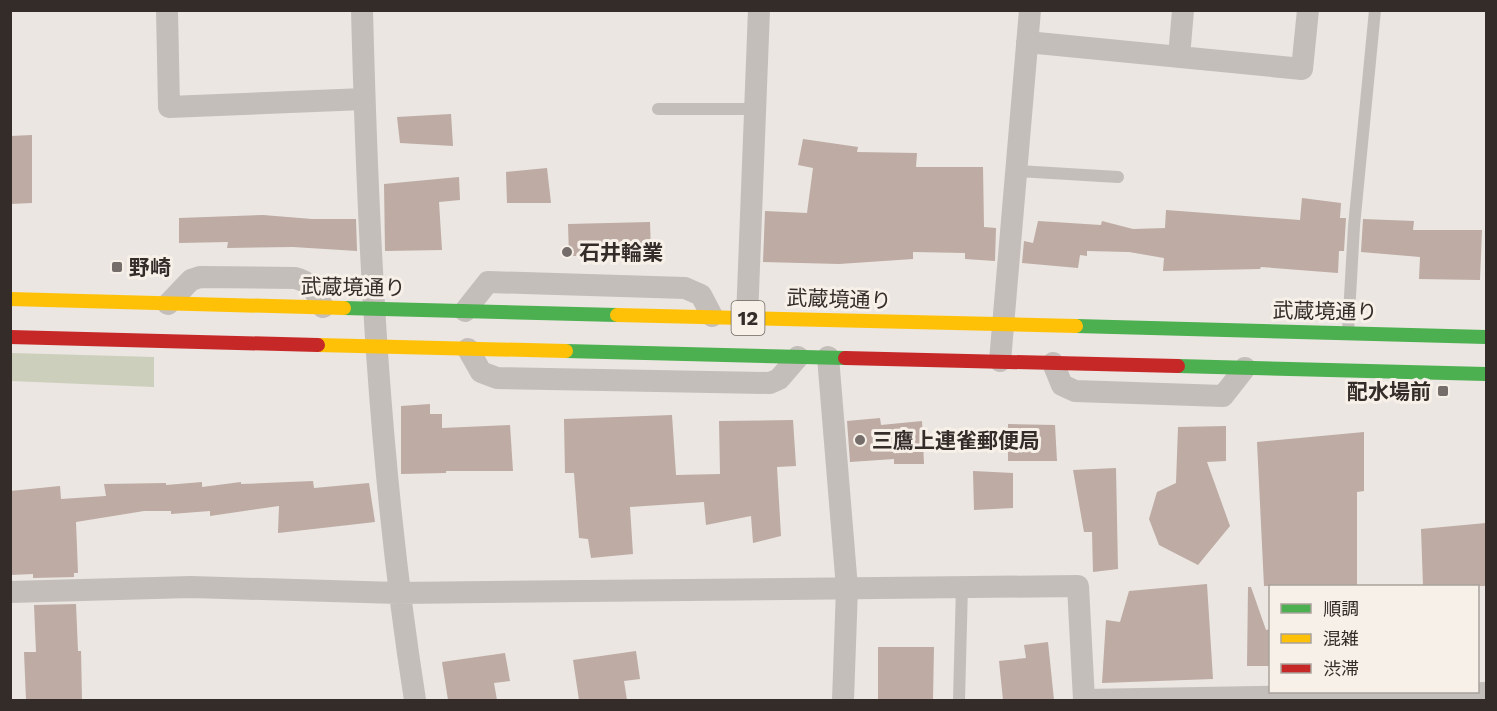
<svg xmlns="http://www.w3.org/2000/svg" width="1497" height="711" viewBox="0 0 1497 711" font-family="'Work Sans','Noto Sans JP',sans-serif">
<style>
.green{fill:#cccfbc}
.building{fill:#bdaba4}
.lines{fill:none;stroke-linecap:round;stroke-linejoin:round}
.lane{stroke:#c4beba;stroke-width:12}
.street{stroke:#c4beba;stroke-width:22}
.fast{stroke:#4caf50;stroke-width:14}
.slow{stroke:#ffc107;stroke-width:14}
.jam{stroke:#c62828;stroke-width:14}
.poi-dot{fill:#746d69;stroke:#f7f0e8;stroke-width:2}
.labels{text-anchor:middle;dominant-baseline:central;stroke-width:6;stroke-linejoin:round;paint-order:stroke}
.shield{fill:#f7f0e8;stroke:#6e6762;stroke-width:1.5}
.shield-label{font-size:20px;font-weight:bold;fill:#342c29}
.poi-label{font-size:21px;font-weight:bold;fill:#342c29;stroke:#f7f0e8;text-anchor:start}
.street-label{font-size:21px;fill:#342c29;stroke:#f7f0e8}
</style>
<rect width="100%" height="100%" fill="#ebe6e1"/>
<path class="green" d="M 11,353 L 154,357 L 154,387 L 11,381 Z"/>
<path class="building" d="M 451,114 L 453,146 L 400,143 L 397,117 Z
M 32,135 L 32,203 L 10,204 L 10,136 Z
M 803,139 L 858,147 L 857,152 L 917,153 L 916,167 L 983,167 L 984,227 L 996,228 L 995,261 L 965,259 L 965,253 L 913,252 L 913,259 L 839,264 L 763,262 L 765,211 L 807,213 L 813,168 L 798,165 Z
M 547,168 L 551,203 L 507,203 L 506,172 Z
M 459,177 L 460,200 L 439,202 L 442,250 L 385,251 L 384,184 Z
M 1302,198 L 1341,203 L 1340,218 L 1346,218 L 1344,251 L 1339,251 L 1338,273 L 1261,267 L 1260,269 L 1163,271 L 1164,258 L 1129,252 L 1087,251 L 1087,256 L 1080,255 L 1078,268 L 1022,263 L 1024,241 L 1033,243 L 1038,221 L 1101,225 L 1102,221 L 1133,229 L 1165,228 L 1166,210 L 1300,220 Z
M 263,215 L 312,219 L 356,219 L 357,251 L 293,247 L 227,248 L 228,242 L 179,243 L 179,218 Z
M 1363,219 L 1414,221 L 1413,230 L 1482,230 L 1480,280 L 1419,279 L 1420,257 L 1361,252 Z
M 650,222 L 651,255 L 569,256 L 568,224 Z
M 430,404 L 430,414 L 442,414 L 442,428 L 510,425 L 513,471 L 446,471 L 446,473 L 401,474 L 401,406 Z
M 672,415 L 676,475 L 720,474 L 719,421 L 793,420 L 796,466 L 777,467 L 781,536 L 753,543 L 751,516 L 706,525 L 704,502 L 630,507 L 633,554 L 591,558 L 588,539 L 579,538 L 574,473 L 565,473 L 564,419 Z
M 880,418 L 881,425 L 922,421 L 924,464 L 894,464 L 894,459 L 850,462 L 847,421 Z
M 1008,424 L 1055,425 L 1057,461 L 1008,461 Z
M 1226,426 L 1226,461 L 1207,462 L 1230,526 L 1198,565 L 1159,545 L 1149,519 L 1157,492 L 1176,483 L 1178,427 Z
M 1364,432 L 1364,491 L 1357,492 L 1357,586 L 1264,586 L 1257,442 Z
M 1116,468 L 1118,569 L 1093,572 L 1092,532 L 1084,532 L 1073,470 Z
M 973,471 L 1013,473 L 1013,508 L 974,510 Z
M 313,481 L 314,488 L 369,483 L 375,522 L 278,533 L 279,506 L 210,516 L 210,511 L 171,514 L 171,511 L 144,511 L 76,522 L 78,573 L 74,573 L 74,577 L 33,578 L 33,574 L 10,575 L 10,491 L 60,486 L 61,499 L 106,496 L 104,484 L 166,483 L 166,485 L 202,482 L 202,487 L 241,482 L 241,484 Z
M 1486,523 L 1486,586 L 1423,586 L 1421,529 Z
M 1207,584 L 1213,679 L 1102,683 L 1106,620 L 1120,622 L 1129,591 Z
M 1248,587 L 1251,587 L 1266,630 L 1270,629 L 1270,666 L 1247,666 Z
M 76,604 L 78,651 L 81,651 L 82,700 L 26,700 L 24,652 L 36,652 L 34,605 Z
M 1048,642 L 1054,700 L 1003,700 L 999,661 L 1026,658 L 1024,645 Z
M 878,647 L 934,647 L 933,700 L 878,700 Z
M 636,651 L 640,679 L 624,681 L 627,700 L 579,700 L 573,660 Z
M 505,653 L 510,681 L 494,683 L 497,700 L 448,700 L 442,662 Z"/>
<g class="lines">
<path class="lane" d="M 658,109 L 755,109
M 1018,171 L 1118,177
M 1348,332 L 1354,226 L 1375,10
M 959,700 L 962,586"/>
<path class="street" d="M 167,10 L 169,107 L 364,99
M 362,10 C 368,241 379,472 415,700
M 1027,42 L 1302,69 L 1308,10
M 1179,57 L 1183,10
M 168,304 L 191,280 L 200,277 L 295,278 C 312,282 316,293 323,307
M 465,311 L 488,282 L 685,288 L 701,295 L 712,316
M 747,318 L 759,10
M 468,349 L 481,372 L 497,378 L 770,383 L 779,379 L 798,357
M 828,357 L 847,588 L 843,700
M 1000,361 L 1030,10
M 1053,363 L 1062,385 L 1075,391 L 1223,396 L 1245,368
M 10,592 L 191,587 L 398,593 L 1078,586 L 1084,700
M 1084,700 L 1486,693"/>
<path class="fast" d="M 344,308 L 617,315
M 1076,326 L 1486,337
M 566,351 L 845,358
M 1178,366 L 1486,374"/>
<path class="slow" d="M 10,299 L 344,308
M 617,315 L 1076,326
M 318,345 L 566,351"/>
<path class="jam" d="M 10,337 L 318,345
M 845,358 L 1178,366"/>
</g>
<g class="poi-dot">
<circle cx="567" cy="252" r="6"/>
<rect x="111" y="261" width="12" height="12" rx="3"/>
<rect x="1437" y="385" width="12" height="12" rx="3"/>
<circle cx="860" cy="440" r="6"/>
</g>
<g class="labels">
<rect class="shield" x="731.5" y="301" width="33" height="34" rx="4.5"/>
<g class="shield-label">
<text x="748" y="318">12</text>
</g>
<g class="poi-label">
<text x="579" y="252">石井輪業</text>
<text x="129" y="267">野崎</text>
<text x="1431" y="391" text-anchor="end">配水場前</text>
<text x="872" y="440">三鷹上連雀郵便局</text>
</g>
<g class="street-label">
<text transform="translate(353 287) rotate(1)">武蔵境通り</text>
<text transform="translate(839 299) rotate(2)">武蔵境通り</text>
<text transform="translate(1325 311) rotate(1)">武蔵境通り</text>
</g>
</g>
<rect width="1497" height="711" fill="none" stroke="#342c29" stroke-width="24"/>
<rect x="1269" y="585" width="210" height="108" fill="#f7f0e8" stroke="#a9a29c" stroke-width="1.5"/>
<rect x="1281" y="604" width="30" height="9" fill="#4caf50" stroke="#a9a29c" stroke-width="1.5"/>
<text x="1323" y="615" font-size="18" fill="#342c29">順調</text>
<rect x="1281" y="634" width="30" height="9" fill="#ffc107" stroke="#a9a29c" stroke-width="1.5"/>
<text x="1323" y="645" font-size="18" fill="#342c29">混雑</text>
<rect x="1281" y="664" width="30" height="9" fill="#c62828" stroke="#a9a29c" stroke-width="1.5"/>
<text x="1323" y="675" font-size="18" fill="#342c29">渋滞</text>
</svg>
